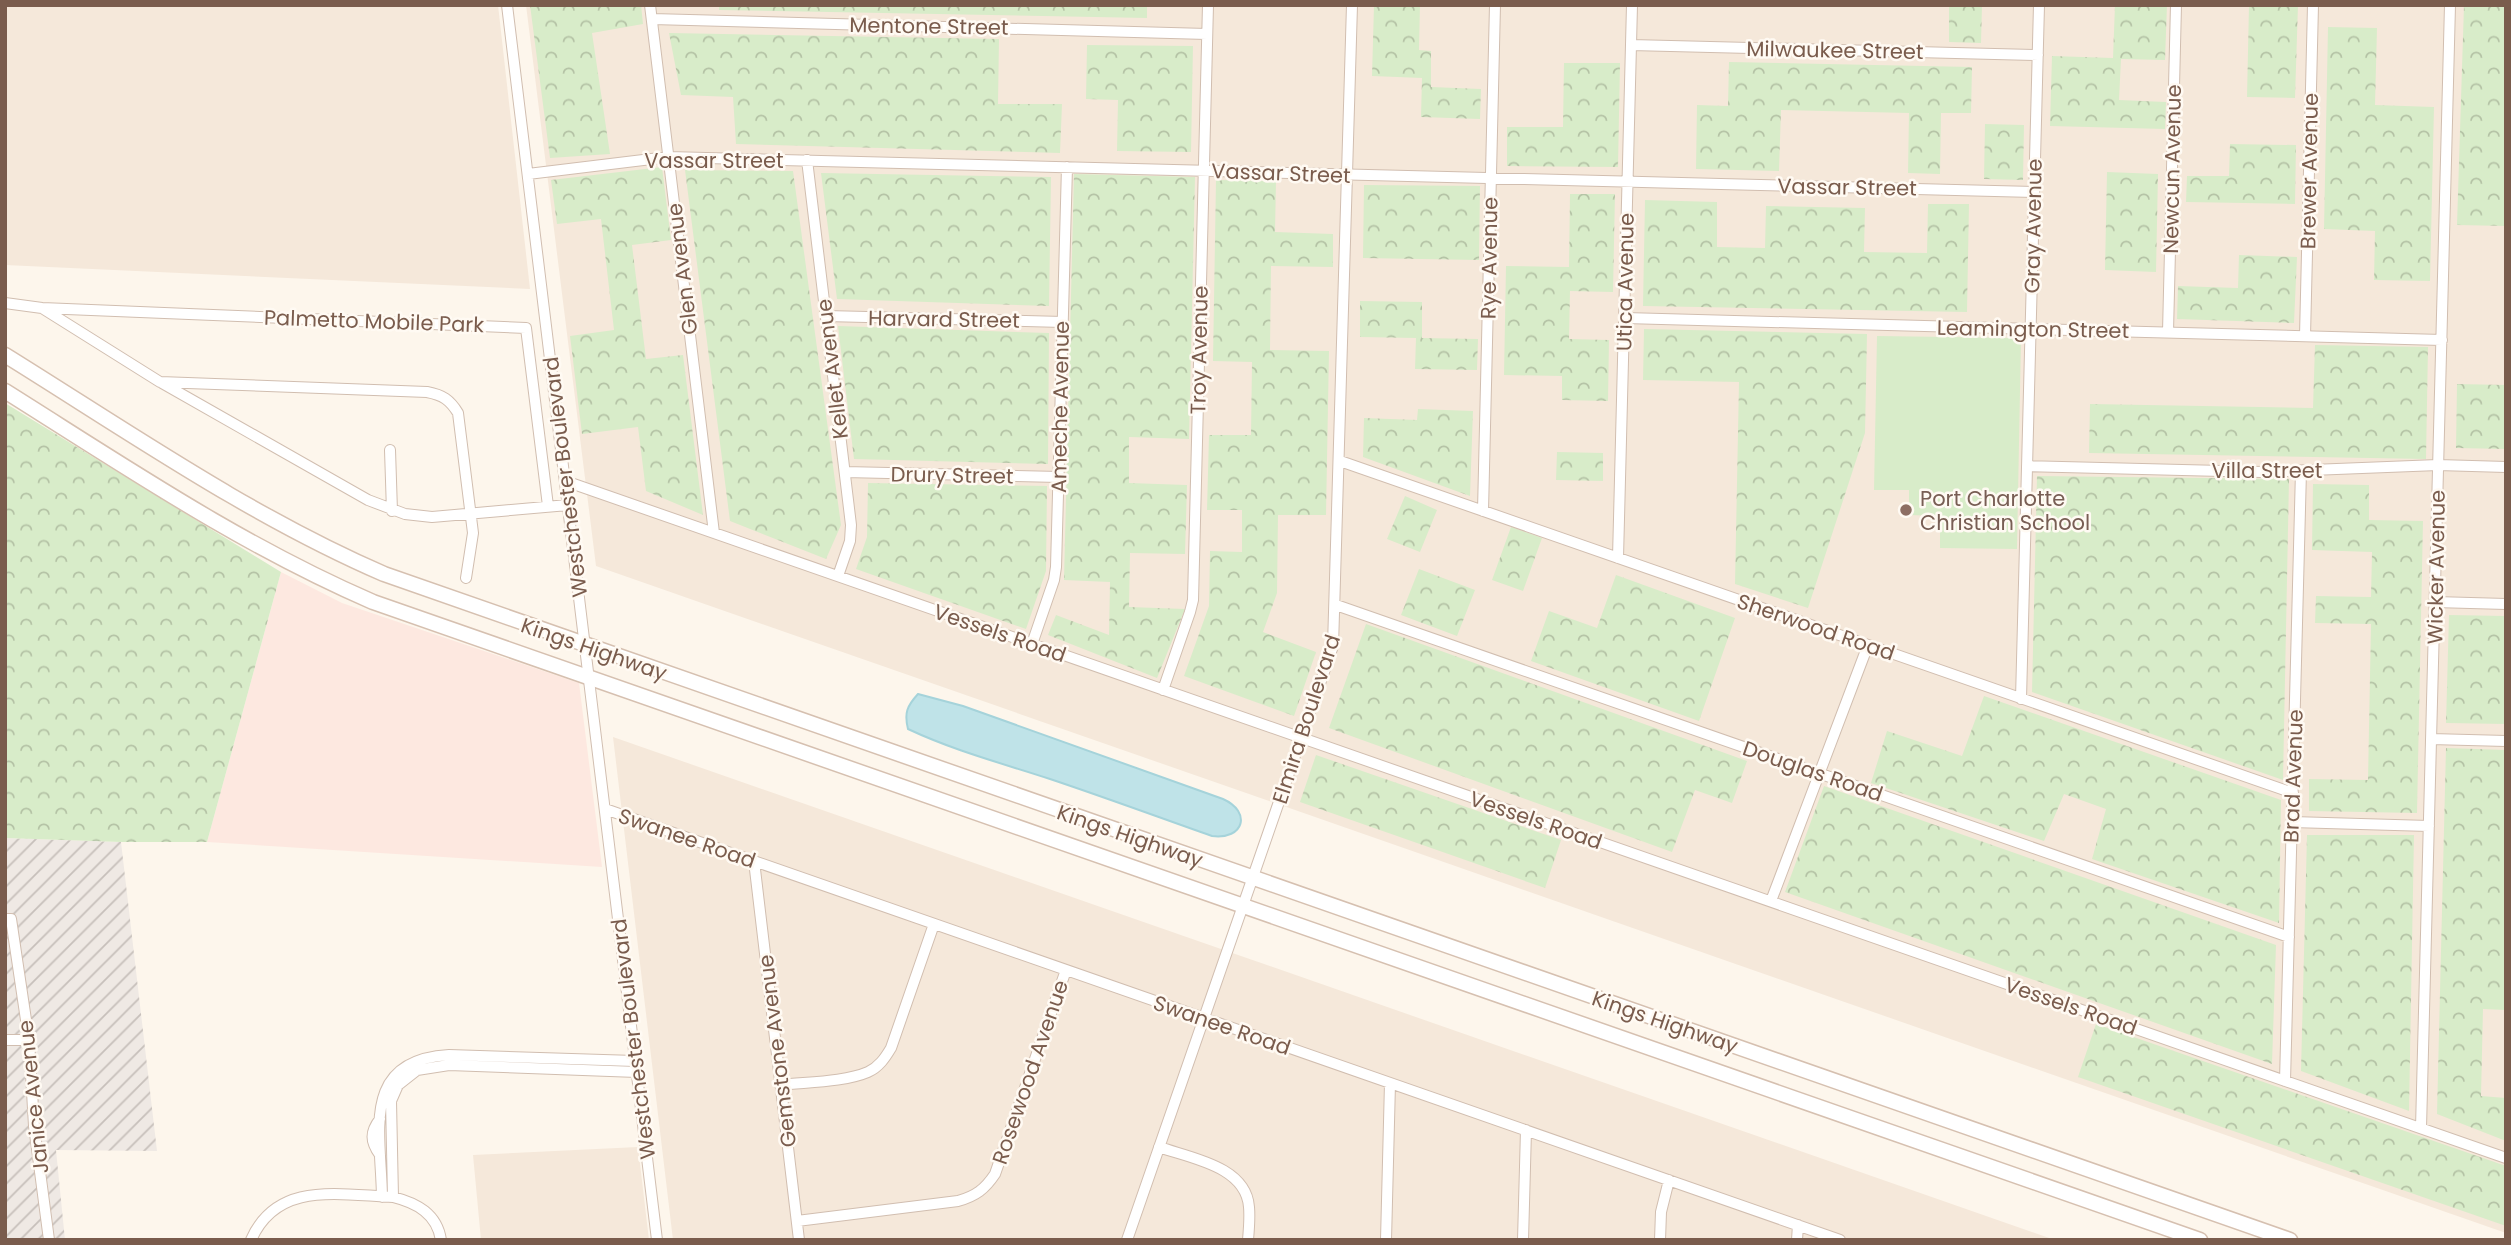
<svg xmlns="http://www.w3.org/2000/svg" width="2511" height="1245" viewBox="0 0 2511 1245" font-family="Poppins,sans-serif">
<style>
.residential{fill:#f5e8da}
.commercial{fill:#fde8e0}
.industrial{fill:url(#industrial-furrows)}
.grass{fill:#d8ecc9}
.forest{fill:url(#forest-crowns)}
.water{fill:#bfe3e8;stroke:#a5d3da;stroke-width:2}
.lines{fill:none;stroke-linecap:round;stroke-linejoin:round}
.minor-casing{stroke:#d1beb0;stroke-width:12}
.secondary-casing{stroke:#d6c0b0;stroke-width:17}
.minor{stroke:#fff;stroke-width:10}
.secondary{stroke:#fff;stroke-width:14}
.education-dot{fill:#8d6e63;stroke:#fffaf3;stroke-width:2.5}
.labels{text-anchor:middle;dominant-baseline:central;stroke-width:5;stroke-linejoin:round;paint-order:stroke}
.street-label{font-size:21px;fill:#7a5c4d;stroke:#fffaf3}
.education-label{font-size:21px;fill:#785e54;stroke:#fffaf3;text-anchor:start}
</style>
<defs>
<pattern id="industrial-furrows" width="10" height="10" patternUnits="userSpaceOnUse" patternTransform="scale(1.75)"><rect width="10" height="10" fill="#efe9e4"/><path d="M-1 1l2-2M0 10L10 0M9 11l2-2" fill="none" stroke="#c7c0bb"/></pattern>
<pattern id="forest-crowns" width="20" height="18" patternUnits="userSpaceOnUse" patternTransform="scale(1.75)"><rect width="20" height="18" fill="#d8ecc9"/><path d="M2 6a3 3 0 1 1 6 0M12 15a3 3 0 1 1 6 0" fill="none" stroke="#b4c2a5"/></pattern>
</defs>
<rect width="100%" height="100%" fill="#fdf6ec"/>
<path class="residential" d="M 5,5 L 498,5 L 530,289 L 5,265 Z
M 526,5 L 2506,5 L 2506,1233 L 596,566 Z
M 613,737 L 1241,956 L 2055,1240 L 673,1240 Z
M 638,1147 L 649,1240 L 481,1240 L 473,1155 Z"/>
<path class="commercial" d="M 281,572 L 342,603 L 579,683 L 602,867 L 207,842 Z"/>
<path class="industrial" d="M 5,838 L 121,842 L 157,1151 L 56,1150 L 65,1240 L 5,1240 Z"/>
<path class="grass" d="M 1877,336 L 2021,338 L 2017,549 L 1940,548 L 1940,516 L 1909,515 L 1909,490 L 1874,490 Z"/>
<path class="forest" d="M 530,5 L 641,5 L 643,24 L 592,33 L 610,154 L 550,158 Z
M 719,5 L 1147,5 L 1147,18 L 719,10 Z
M 1374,5 L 1420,5 L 1419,50 L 1431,51 L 1431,87 L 1481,89 L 1480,119 L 1421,117 L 1422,78 L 1372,76 Z
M 1949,5 L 1982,5 L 1981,43 L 1949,42 Z
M 2115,5 L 2167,5 L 2165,60 L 2121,59 L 2119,100 L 2166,102 L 2165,129 L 2050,126 L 2052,56 L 2113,58 Z
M 2249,5 L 2298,5 L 2295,98 L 2247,97 Z
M 2464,5 L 2506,5 L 2506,226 L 2457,225 Z
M 2328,27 L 2377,28 L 2375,105 L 2434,107 L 2430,281 L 2374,280 L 2375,231 L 2324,229 Z
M 669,33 L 999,39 L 998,104 L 1062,104 L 1060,153 L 736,144 L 733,97 L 681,95 Z
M 1087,45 L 1193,46 L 1191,152 L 1117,151 L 1118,100 L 1086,99 Z
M 1729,62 L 1972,67 L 1971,113 L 1941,113 L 1940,174 L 1908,173 L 1909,113 L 1781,110 L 1779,171 L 1696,169 L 1697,105 L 1728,106 Z
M 1564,63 L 1620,63 L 1618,167 L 1507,166 L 1507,127 L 1563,127 Z
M 1985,124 L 2024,125 L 2023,180 L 1984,179 Z
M 2230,144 L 2296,145 L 2295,204 L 2186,202 L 2187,176 L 2229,176 Z
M 662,167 L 671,240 L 632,245 L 646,359 L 683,355 L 703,515 L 646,491 L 638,427 L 582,434 L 570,336 L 614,330 L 601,219 L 557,224 L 551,180 Z
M 685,170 L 793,171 L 841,525 L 826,559 L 730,521 Z
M 2107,172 L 2158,174 L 2156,272 L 2105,270 Z
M 821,173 L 1051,177 L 1049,306 L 837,299 Z
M 1074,174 L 1195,177 L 1189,439 L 1129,437 L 1129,483 L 1187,485 L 1185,554 L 1130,553 L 1129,607 L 1185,609 L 1157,678 L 1048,635 L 1056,615 L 1109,635 L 1110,582 L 1064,580 Z
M 1216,180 L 1276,181 L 1275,232 L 1333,234 L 1333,267 L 1271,266 L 1270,350 L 1329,351 L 1326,515 L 1278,515 L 1277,593 L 1263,632 L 1316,652 L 1294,716 L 1184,676 L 1209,606 L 1210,551 L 1242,552 L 1242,510 L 1207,510 L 1209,435 L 1251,435 L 1252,362 L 1213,361 Z
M 1364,185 L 1480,186 L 1479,260 L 1363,258 Z
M 1570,194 L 1615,194 L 1613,292 L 1570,291 L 1569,339 L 1609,340 L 1608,401 L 1562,400 L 1562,376 L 1504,375 L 1506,266 L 1569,267 Z
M 1645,200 L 1717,202 L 1717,247 L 1765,248 L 1766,206 L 1865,208 L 1864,252 L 1927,253 L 1928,204 L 1969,204 L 1967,312 L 1643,306 Z
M 2239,255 L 2297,257 L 2294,323 L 2177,319 L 2178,286 L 2238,288 Z
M 1360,301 L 1422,302 L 1422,338 L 1478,339 L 1477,370 L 1415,369 L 1416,338 L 1360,337 Z
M 838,326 L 1049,333 L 1048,464 L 854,459 Z
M 1644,329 L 1867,334 L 1865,433 L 1808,608 L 1735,584 L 1739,382 L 1643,380 Z
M 2315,345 L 2428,347 L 2426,459 L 2089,453 L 2090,404 L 2313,408 Z
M 2457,384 L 2506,385 L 2506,449 L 2456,448 Z
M 5,403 L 281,572 L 207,842 L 121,842 L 5,838 Z
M 1418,409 L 1473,411 L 1470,496 L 1363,457 L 1364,418 L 1417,420 Z
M 1557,452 L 1603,453 L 1603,481 L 1556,480 Z
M 2037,476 L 2289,479 L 2283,780 L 2032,692 Z
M 868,483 L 1047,486 L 1046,571 L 1026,629 L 856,569 L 867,537 Z
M 2313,484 L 2369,485 L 2369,520 L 2423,521 L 2417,813 L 2309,811 L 2309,779 L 2368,780 L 2371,624 L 2315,623 L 2316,596 L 2371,597 L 2372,552 L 2312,550 Z
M 1405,496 L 1437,510 L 1420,552 L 1387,539 Z
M 1511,527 L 1542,538 L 1523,591 L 1492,580 Z
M 1419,569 L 1475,590 L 1457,636 L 1401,615 Z
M 1616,575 L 1735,618 L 1699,721 L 1531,661 L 1549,611 L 1597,628 Z
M 2449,615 L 2506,616 L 2506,724 L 2446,723 Z
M 1366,624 L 1747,761 L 1732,803 L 1695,790 L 1672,852 L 1329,728 Z
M 1984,696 L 2281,800 L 2279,923 L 2092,859 L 2106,809 L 2064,794 L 2044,841 L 1871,783 L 1887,731 L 1962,756 Z
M 2446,748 L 2506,750 L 2506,1010 L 2483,1009 L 2481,1096 L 2506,1098 L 2506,1141 L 2437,1114 Z
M 1316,755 L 1561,840 L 1545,888 L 1300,802 Z
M 1824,786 L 2276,945 L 2272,1064 L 1785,892 Z
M 2307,835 L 2414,835 L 2409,1111 L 2301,1071 Z
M 2096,1024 L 2506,1166 L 2506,1226 L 2078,1077 Z"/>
<path class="water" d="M 918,694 L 963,706 L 1223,799 C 1252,812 1244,840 1212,836 C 1158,817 1104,797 1050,779 C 1001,763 955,751 908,729 C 904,713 907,706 918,694 Z"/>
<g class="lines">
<g class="minor-casing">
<path id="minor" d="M 507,5 L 657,1240
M 650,5 L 714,533
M 652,19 L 1207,34
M 1631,45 L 2038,55
M 807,160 L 851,525 L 850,541 L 838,576
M 528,174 L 668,157 L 2034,192
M 5,303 L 42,308 L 526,328 L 548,506
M 42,308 L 160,382 L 427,392 C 443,395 450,400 458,413 L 473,533 L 466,578
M 826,316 L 1063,322
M 1625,318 L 2442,340
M 2168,332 L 2176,5
M 2305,336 L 2313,5
M 162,383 L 368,500 L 405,514 L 432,517 L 568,505
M 390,450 L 392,511
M 1340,461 L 2293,793
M 2027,466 L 2262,472 L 2438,465 L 2506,467
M 845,472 L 1059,477
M 565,481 L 2506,1158
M 1483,511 L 1495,5
M 1618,558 L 1632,5
M 2435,602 L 2506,604
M 1336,605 L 2289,937
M 1032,644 L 1054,580 L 1056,567 L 1067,167
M 1163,690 L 1190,612 L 1193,600 L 1208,5
M 2021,699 L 2039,5
M 2431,739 L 2506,741
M 605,809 L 1840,1240
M 2292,822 L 2429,826
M 754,861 L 799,1240
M 1771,901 L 1868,645
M 5,919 L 11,919 L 29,1040 L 34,1126 L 49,1240
M 5,1040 L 29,1040
M 2285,1081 L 2301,471
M 781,1085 C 806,1082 845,1082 868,1072 C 879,1067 885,1058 891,1048 L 934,924
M 2421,1128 L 2450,5
M 1159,1147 C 1190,1158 1246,1166 1249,1207 C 1250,1218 1249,1229 1248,1240
M 380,1155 C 370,1141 370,1132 380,1119
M 382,1197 C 381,1132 360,1060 449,1055 L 635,1061
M 393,1197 L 391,1101 L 398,1085 L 417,1070 L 449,1065 L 637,1072
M 797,1221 L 958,1201 C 976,1196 985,1189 995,1174 L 1066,970
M 251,1240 C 277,1180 340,1195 393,1197 C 417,1203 437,1214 441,1240
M 1127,1240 L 1333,646 L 1352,5
M 1386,1240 L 1390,1083
M 1523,1240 L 1526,1130
M 1660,1240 L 1661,1212 L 1669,1180
M 1797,1240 L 1798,1225"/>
</g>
<g class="secondary-casing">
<path id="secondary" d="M 5,355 C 129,432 250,516 384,574 L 2290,1240
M 5,391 C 126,467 241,545 373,602 L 2200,1240"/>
</g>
<use href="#minor" class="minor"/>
<use href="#secondary" class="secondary"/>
</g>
<circle class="education-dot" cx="1906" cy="510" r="7"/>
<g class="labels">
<g class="street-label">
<text transform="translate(929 26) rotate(1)">Mentone Street</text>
<text transform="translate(1835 50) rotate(1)">Milwaukee Street</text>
<text x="714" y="160">Vassar Street</text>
<text transform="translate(2172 169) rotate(-89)">Newcun Avenue</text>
<text transform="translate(2309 171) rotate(-89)">Brewer Avenue</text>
<text transform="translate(1281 173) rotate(2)">Vassar Street</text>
<text transform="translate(1847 187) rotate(1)">Vassar Street</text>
<text transform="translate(2033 226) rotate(-89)">Gray Avenue</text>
<text transform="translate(1489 258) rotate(-89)">Rye Avenue</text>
<text transform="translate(682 269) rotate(-97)">Glen Avenue</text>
<text transform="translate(1625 282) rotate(-89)">Utica Avenue</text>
<text transform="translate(944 319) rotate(1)">Harvard Street</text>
<text transform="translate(374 321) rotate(2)">Palmetto Mobile Park</text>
<text transform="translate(2033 329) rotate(1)">Leamington Street</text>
<text transform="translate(1199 350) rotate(-89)">Troy Avenue</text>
<text transform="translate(832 369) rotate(-97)">Kellet Avenue</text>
<text transform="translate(1060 407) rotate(-89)">Ameche Avenue</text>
<text x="2267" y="470">Villa Street</text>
<text transform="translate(952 475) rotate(1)">Drury Street</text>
<text transform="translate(565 477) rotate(-97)">Westchester Boulevard</text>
<text transform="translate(2436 567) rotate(-89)">Wicker Avenue</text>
<text transform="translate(1816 627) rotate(19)">Sherwood Road</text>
<text transform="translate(1000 633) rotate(19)">Vessels Road</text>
<text transform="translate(594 649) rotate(19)">Kings Highway</text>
<text transform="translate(1306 719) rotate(-72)">Elmira Boulevard</text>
<text transform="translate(1813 771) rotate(19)">Douglas Road</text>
<text transform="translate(2293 776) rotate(-88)">Brad Avenue</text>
<text transform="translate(1536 820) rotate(19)">Vessels Road</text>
<text transform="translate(1130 836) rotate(19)">Kings Highway</text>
<text transform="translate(687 838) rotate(19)">Swanee Road</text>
<text transform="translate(2071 1006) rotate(19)">Vessels Road</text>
<text transform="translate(1665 1022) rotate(19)">Kings Highway</text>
<text transform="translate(1222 1025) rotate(19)">Swanee Road</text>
<text transform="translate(633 1039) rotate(-97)">Westchester Boulevard</text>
<text transform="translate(777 1051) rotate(-97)">Gemstone Avenue</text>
<text transform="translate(1030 1072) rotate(-71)">Rosewood Avenue</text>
<text transform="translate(33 1097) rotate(-96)">Janice Avenue</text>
</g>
<g class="education-label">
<text x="1920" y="498">Port Charlotte<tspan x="1920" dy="24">Christian School</tspan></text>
</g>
</g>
<rect width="2511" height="1245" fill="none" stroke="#7a5c4d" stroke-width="14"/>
</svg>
